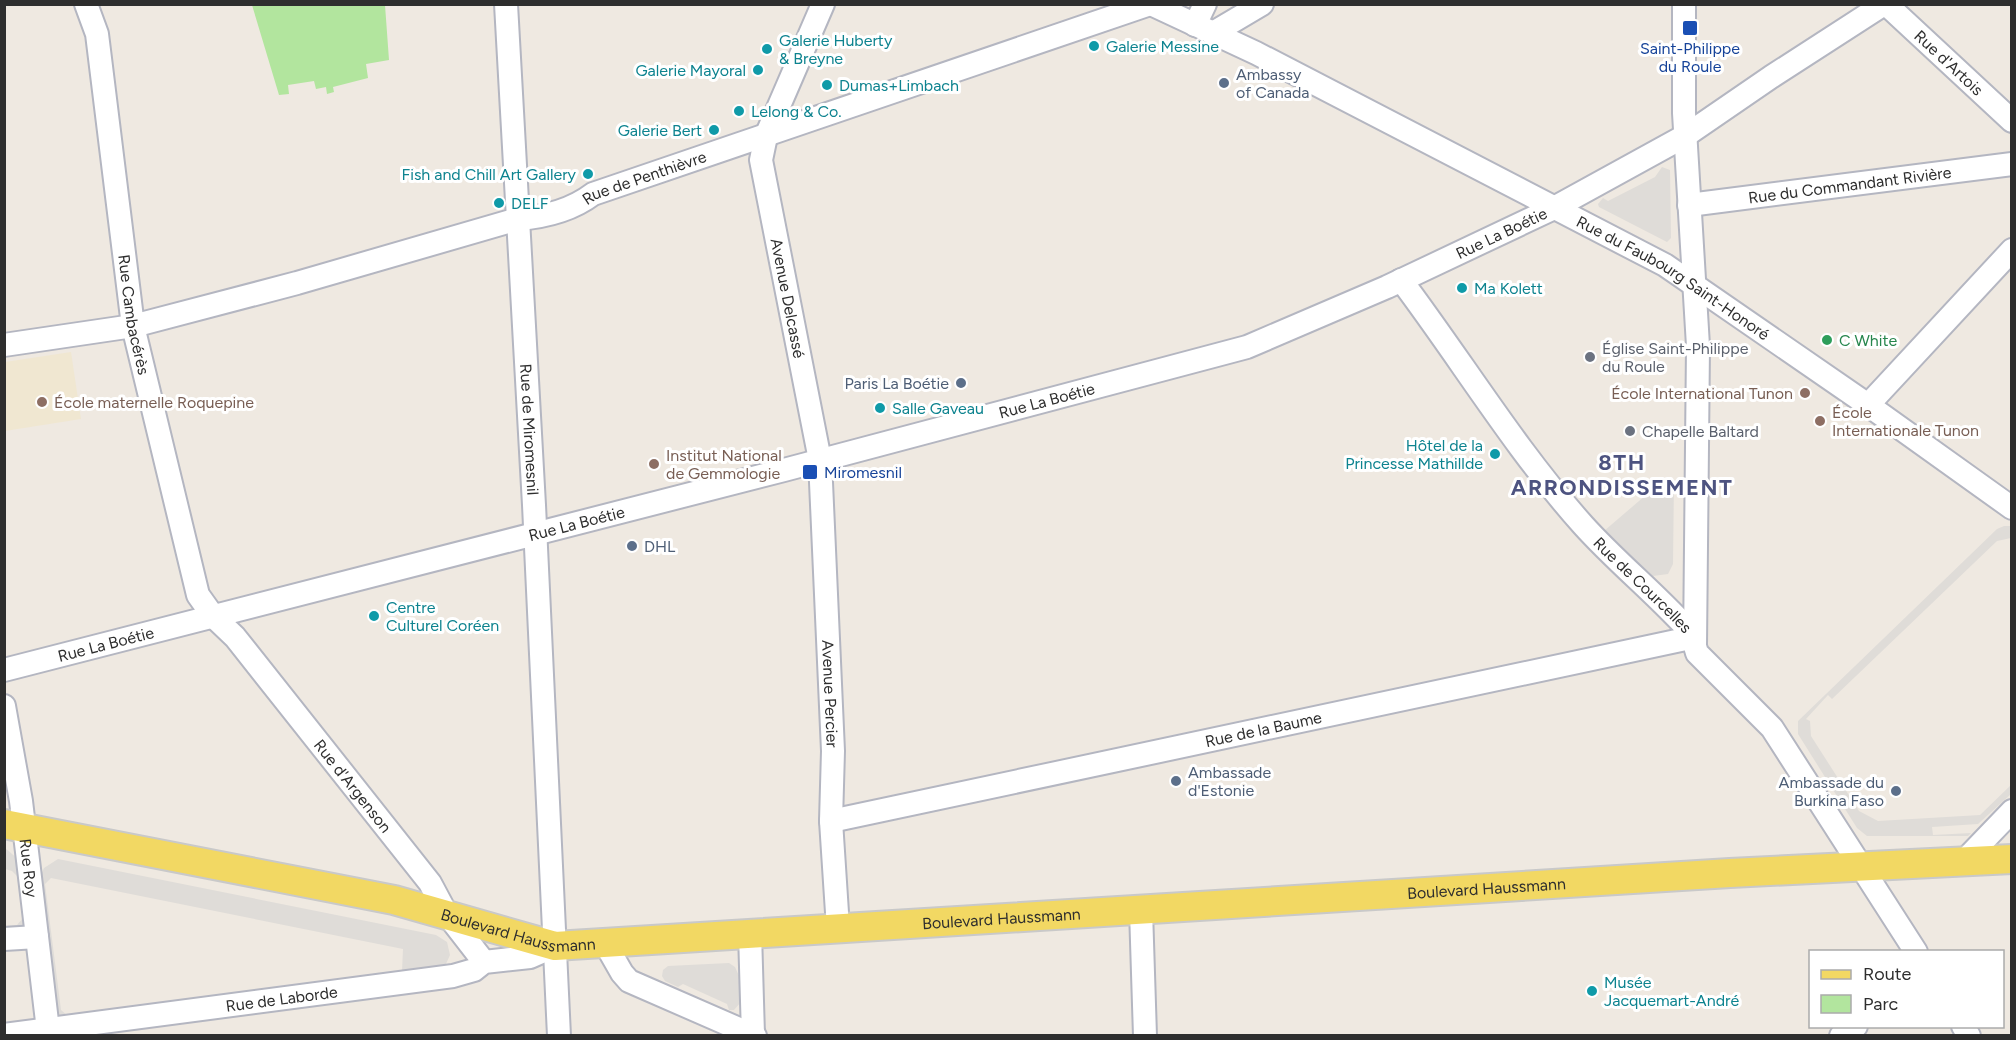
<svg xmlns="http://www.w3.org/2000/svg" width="2016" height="1040" viewBox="0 0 2016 1040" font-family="Figtree,sans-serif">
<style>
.education{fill:#f0e7d1}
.green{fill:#b2e59e}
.plaza{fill:#dfdcd8;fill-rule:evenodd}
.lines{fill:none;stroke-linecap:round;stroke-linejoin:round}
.minor-casing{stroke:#b4b6c1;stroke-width:26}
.major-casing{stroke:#c9c9c9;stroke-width:32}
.minor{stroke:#fff;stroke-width:22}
.major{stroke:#f2d863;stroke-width:28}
.transit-dot{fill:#1a4fb4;stroke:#fff;stroke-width:2}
.culture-dot{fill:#0f9aa8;stroke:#fff;stroke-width:2}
.service-dot{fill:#5c6f8a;stroke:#fff;stroke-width:2}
.leisure-dot{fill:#2e9e5b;stroke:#fff;stroke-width:2}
.worship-dot{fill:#6b7280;stroke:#fff;stroke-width:2}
.education-dot{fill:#8d6e63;stroke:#fff;stroke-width:2}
.labels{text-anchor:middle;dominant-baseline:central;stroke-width:6;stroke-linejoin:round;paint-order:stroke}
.culture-label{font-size:16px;fill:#0d838f;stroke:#fff;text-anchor:start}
.transit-label{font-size:16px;fill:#164399;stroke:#fff}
.street-label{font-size:16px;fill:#2e2e2e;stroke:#fff}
.service-label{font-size:16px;fill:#4e5e75;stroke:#fff;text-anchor:start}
.leisure-label{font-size:16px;fill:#27864d;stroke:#fff;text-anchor:start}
.worship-label{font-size:16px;fill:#5b616d;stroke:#fff;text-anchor:start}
.education-label{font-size:16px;fill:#785e54;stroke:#fff;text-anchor:start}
.district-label{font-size:22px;font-weight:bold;letter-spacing:1.5px;fill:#4d5380;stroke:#fff}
</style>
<rect width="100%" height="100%" fill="#efe9e1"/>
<path class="education" d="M 71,352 L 81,419 L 5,431 L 5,362 Z"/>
<path class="green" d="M 252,5 L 385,5 L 389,60 L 366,64 L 368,78 L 333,87 L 334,92 L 327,94 L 326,87 L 316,89 L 314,81 L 288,85 L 289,94 L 279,95 Z"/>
<path class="plaza" d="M 1662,167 L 1670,170 L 1671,238 L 1667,242 L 1599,207 L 1598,204 L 1603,198 L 1608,201 L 1655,177 Z
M 1667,477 L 1674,479 L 1673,564 L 1668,574 L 1653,576 L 1604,531 Z
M 2004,526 L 2011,526 L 2011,538 L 1997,541 L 1832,699 L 1828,695 L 1806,719 L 1810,721 L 1811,736 L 1859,811 L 1878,821 L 1980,815 L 2011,785 L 2011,794 L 1978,824 L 1932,827 L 1933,835 L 1971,833 L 1968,836 L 1867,836 L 1857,828 L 1798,734 L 1798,721 L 1997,529 Z
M 5,848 L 18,859 L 25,925 L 5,930 L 5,926 L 17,925 L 23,918 L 17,876 L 12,871 L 5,869 Z
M 58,859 L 436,935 L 447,942 L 450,955 L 445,966 L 62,1019 L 56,1012 L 41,875 L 44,868 ZM 51,878 L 403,949 L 402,971 L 68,1016 L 61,1010 L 45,884 Z
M 729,963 L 735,967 L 740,978 L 741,1002 L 734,1010 L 729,1010 L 727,1004 L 683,984 L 678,987 L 665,981 L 662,976 L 663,970 L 668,966 Z"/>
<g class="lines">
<g class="minor-casing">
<g id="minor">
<path id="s1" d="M 86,4 L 97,34 L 133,326 L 198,595 L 213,616 L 235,637 L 430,883 L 446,913 L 484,962"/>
<path id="s2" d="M 506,4 L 534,505 L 559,1036"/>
<path id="s3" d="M 823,4 L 766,136 L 761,160 L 820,460 L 833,751 L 831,821 L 838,928"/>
<path id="s4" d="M 1151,4 L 1256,53 L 1665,265 L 1868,405 L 2012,508"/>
<path d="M 1684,4 L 1684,113 L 1698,346 L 1695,646 L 1697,653 L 1772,728 L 1916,952"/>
<path id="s5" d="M 1886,4 L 2012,121"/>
<path d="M 1195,25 L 1205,4"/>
<path d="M 1213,33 L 1262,4"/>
<path id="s6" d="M 1689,205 L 2012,164"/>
<path id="s7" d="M 1401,280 C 1462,361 1515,449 1583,525 C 1618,564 1660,597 1695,637"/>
<path id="s8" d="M 4,345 L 133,326 L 297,283 L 518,219 C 544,217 572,210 593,194 L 1150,4"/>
<path d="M 1868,405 L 2012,250"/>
<path id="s9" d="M 4,670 L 784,470 L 1247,347 L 1387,287 L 1554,208 L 1685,136 L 1771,77 L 1884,4"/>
<path id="s10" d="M 4,706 L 21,801 L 48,1030"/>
<path id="s11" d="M 831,821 L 1695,637"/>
<path d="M 1963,862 L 2012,811"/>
<path d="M 1141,910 L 1145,1036"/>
<path d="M 750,933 L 753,1035"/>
<path d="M 4,939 L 37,937"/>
<path d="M 606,945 L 622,973 L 629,981 L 755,1036"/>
<path d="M 1963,1026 L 1969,1036"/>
<path id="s12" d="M 4,1035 L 453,976 L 474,970 L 484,962 L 530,957 L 555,946"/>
<path d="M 1841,1036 L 1856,1026"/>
</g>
</g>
<g class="major-casing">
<g id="major">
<path id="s13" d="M 4,824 L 394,900 L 555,946 L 1730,873 L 2012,859"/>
</g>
</g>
<use href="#minor" class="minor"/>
<use href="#major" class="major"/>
</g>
<g class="transit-dot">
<rect x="1682" y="20" width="16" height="16" rx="3"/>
<rect x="802" y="464" width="16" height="16" rx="3"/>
</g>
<g class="culture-dot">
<circle cx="1094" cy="46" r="6"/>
<circle cx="767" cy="49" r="6"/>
<circle cx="758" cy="70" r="6"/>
<circle cx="827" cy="85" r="6"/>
<circle cx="739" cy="111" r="6"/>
<circle cx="714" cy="130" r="6"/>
<circle cx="588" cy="174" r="6"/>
<circle cx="499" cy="203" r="6"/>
<circle cx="1462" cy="288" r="6"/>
<circle cx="880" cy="408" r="6"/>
<circle cx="1495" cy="454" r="6"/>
<circle cx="374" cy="616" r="6"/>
<circle cx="1592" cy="991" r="6"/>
</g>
<g class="service-dot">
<circle cx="1224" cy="83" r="6"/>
<circle cx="961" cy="383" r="6"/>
<circle cx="632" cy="546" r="6"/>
<circle cx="1176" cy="781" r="6"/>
<circle cx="1896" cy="791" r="6"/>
</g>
<circle class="leisure-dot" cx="1827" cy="340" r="6"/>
<g class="worship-dot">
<circle cx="1590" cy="357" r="6"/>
<circle cx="1630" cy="431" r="6"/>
</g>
<g class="education-dot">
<circle cx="1805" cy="393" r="6"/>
<circle cx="42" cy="402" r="6"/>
<circle cx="1820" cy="421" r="6"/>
<circle cx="654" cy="464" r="6"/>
</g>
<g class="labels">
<g class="culture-label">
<text x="779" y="40">Galerie Huberty<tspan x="779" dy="18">&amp; Breyne</tspan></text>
<text x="1106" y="46">Galerie Messine</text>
<text x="746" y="70" text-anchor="end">Galerie Mayoral</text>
<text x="839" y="85">Dumas+Limbach</text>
<text x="751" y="111">Lelong &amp; Co.</text>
<text x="702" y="130" text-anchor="end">Galerie Bert</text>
<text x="576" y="174" text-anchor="end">Fish and Chill Art Gallery</text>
<text x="511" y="203">DELF</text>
<text x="1474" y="288">Ma Kolett</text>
<text x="892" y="408">Salle Gaveau</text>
<text x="1483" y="445" text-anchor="end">Hôtel de la<tspan x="1483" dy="18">Princesse Mathillde</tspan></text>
<text x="386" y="607">Centre<tspan x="386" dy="18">Culturel Coréen</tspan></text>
<text x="1604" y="982">Musée<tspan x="1604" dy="18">Jacquemart-André</tspan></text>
</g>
<g class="transit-label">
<text x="1690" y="48">Saint-Philippe<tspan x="1690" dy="18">du Roule</tspan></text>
<text x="824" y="472" text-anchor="start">Miromesnil</text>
</g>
<g class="street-label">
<text stroke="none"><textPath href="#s5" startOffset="86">Rue d'Artois</textPath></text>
<text stroke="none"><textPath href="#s8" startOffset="664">Rue de Penthièvre</textPath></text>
<text stroke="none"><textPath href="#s6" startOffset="162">Rue du Commandant Rivière</textPath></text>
<text stroke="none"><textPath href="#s9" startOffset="1563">Rue La Boétie</textPath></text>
<text stroke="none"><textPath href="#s4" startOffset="590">Rue du Faubourg Saint-Honoré</textPath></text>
<text stroke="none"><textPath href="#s3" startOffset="309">Avenue Delcassé</textPath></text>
<text stroke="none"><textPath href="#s1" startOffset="315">Rue Cambacérès</textPath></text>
<text stroke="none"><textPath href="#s9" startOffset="1077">Rue La Boétie</textPath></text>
<text stroke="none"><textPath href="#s2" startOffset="426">Rue de Miromesnil</textPath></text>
<text stroke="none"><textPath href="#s9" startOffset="591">Rue La Boétie</textPath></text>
<text stroke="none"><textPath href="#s7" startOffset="390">Rue de Courcelles</textPath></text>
<text stroke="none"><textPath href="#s9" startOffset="105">Rue La Boétie</textPath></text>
<text stroke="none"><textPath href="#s3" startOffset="708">Avenue Percier</textPath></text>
<text stroke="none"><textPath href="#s11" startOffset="442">Rue de la Baume</textPath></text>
<text stroke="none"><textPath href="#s1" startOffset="849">Rue d'Argenson</textPath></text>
<text stroke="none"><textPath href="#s10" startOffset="164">Rue Roy</textPath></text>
<text stroke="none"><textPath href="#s13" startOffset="1498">Boulevard Haussmann</textPath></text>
<text stroke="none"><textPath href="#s13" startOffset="1012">Boulevard Haussmann</textPath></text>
<text stroke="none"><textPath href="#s13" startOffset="526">Boulevard Haussmann</textPath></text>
<text stroke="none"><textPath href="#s12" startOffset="280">Rue de Laborde</textPath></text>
</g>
<g class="service-label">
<text x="1236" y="74">Ambassy<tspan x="1236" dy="18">of Canada</tspan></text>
<text x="949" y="383" text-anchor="end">Paris La Boétie</text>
<text x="644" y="546">DHL</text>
<text x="1188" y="772">Ambassade<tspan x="1188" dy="18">d'Estonie</tspan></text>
<text x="1884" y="782" text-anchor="end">Ambassade du<tspan x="1884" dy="18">Burkina Faso</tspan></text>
</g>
<g class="leisure-label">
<text x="1839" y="340">C White</text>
</g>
<g class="worship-label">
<text x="1602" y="348">Église Saint-Philippe<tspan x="1602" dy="18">du Roule</tspan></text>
<text x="1642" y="431">Chapelle Baltard</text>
</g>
<g class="education-label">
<text x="1793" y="393" text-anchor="end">École International Tunon</text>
<text x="54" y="402">École maternelle Roquepine</text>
<text x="1832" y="412">École<tspan x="1832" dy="18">Internationale Tunon</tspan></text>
<text x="666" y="455">Institut National<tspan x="666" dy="18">de Gemmologie</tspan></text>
</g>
<g class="district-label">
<text x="1622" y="462">8TH<tspan x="1622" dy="25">ARRONDISSEMENT</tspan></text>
</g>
</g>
<rect width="2016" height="1040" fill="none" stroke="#2e2e2e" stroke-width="12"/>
<rect x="1809" y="950" width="195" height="78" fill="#ffffff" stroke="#ababab" stroke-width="1.5"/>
<rect x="1821" y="970" width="30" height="9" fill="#f2d863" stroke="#ababab" stroke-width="1.5"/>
<text x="1863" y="980" font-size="18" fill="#2e2e2e">Route</text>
<rect x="1821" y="995" width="30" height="18" fill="#b2e59e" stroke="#ababab" stroke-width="1.5"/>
<text x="1863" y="1010" font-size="18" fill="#2e2e2e">Parc</text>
</svg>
